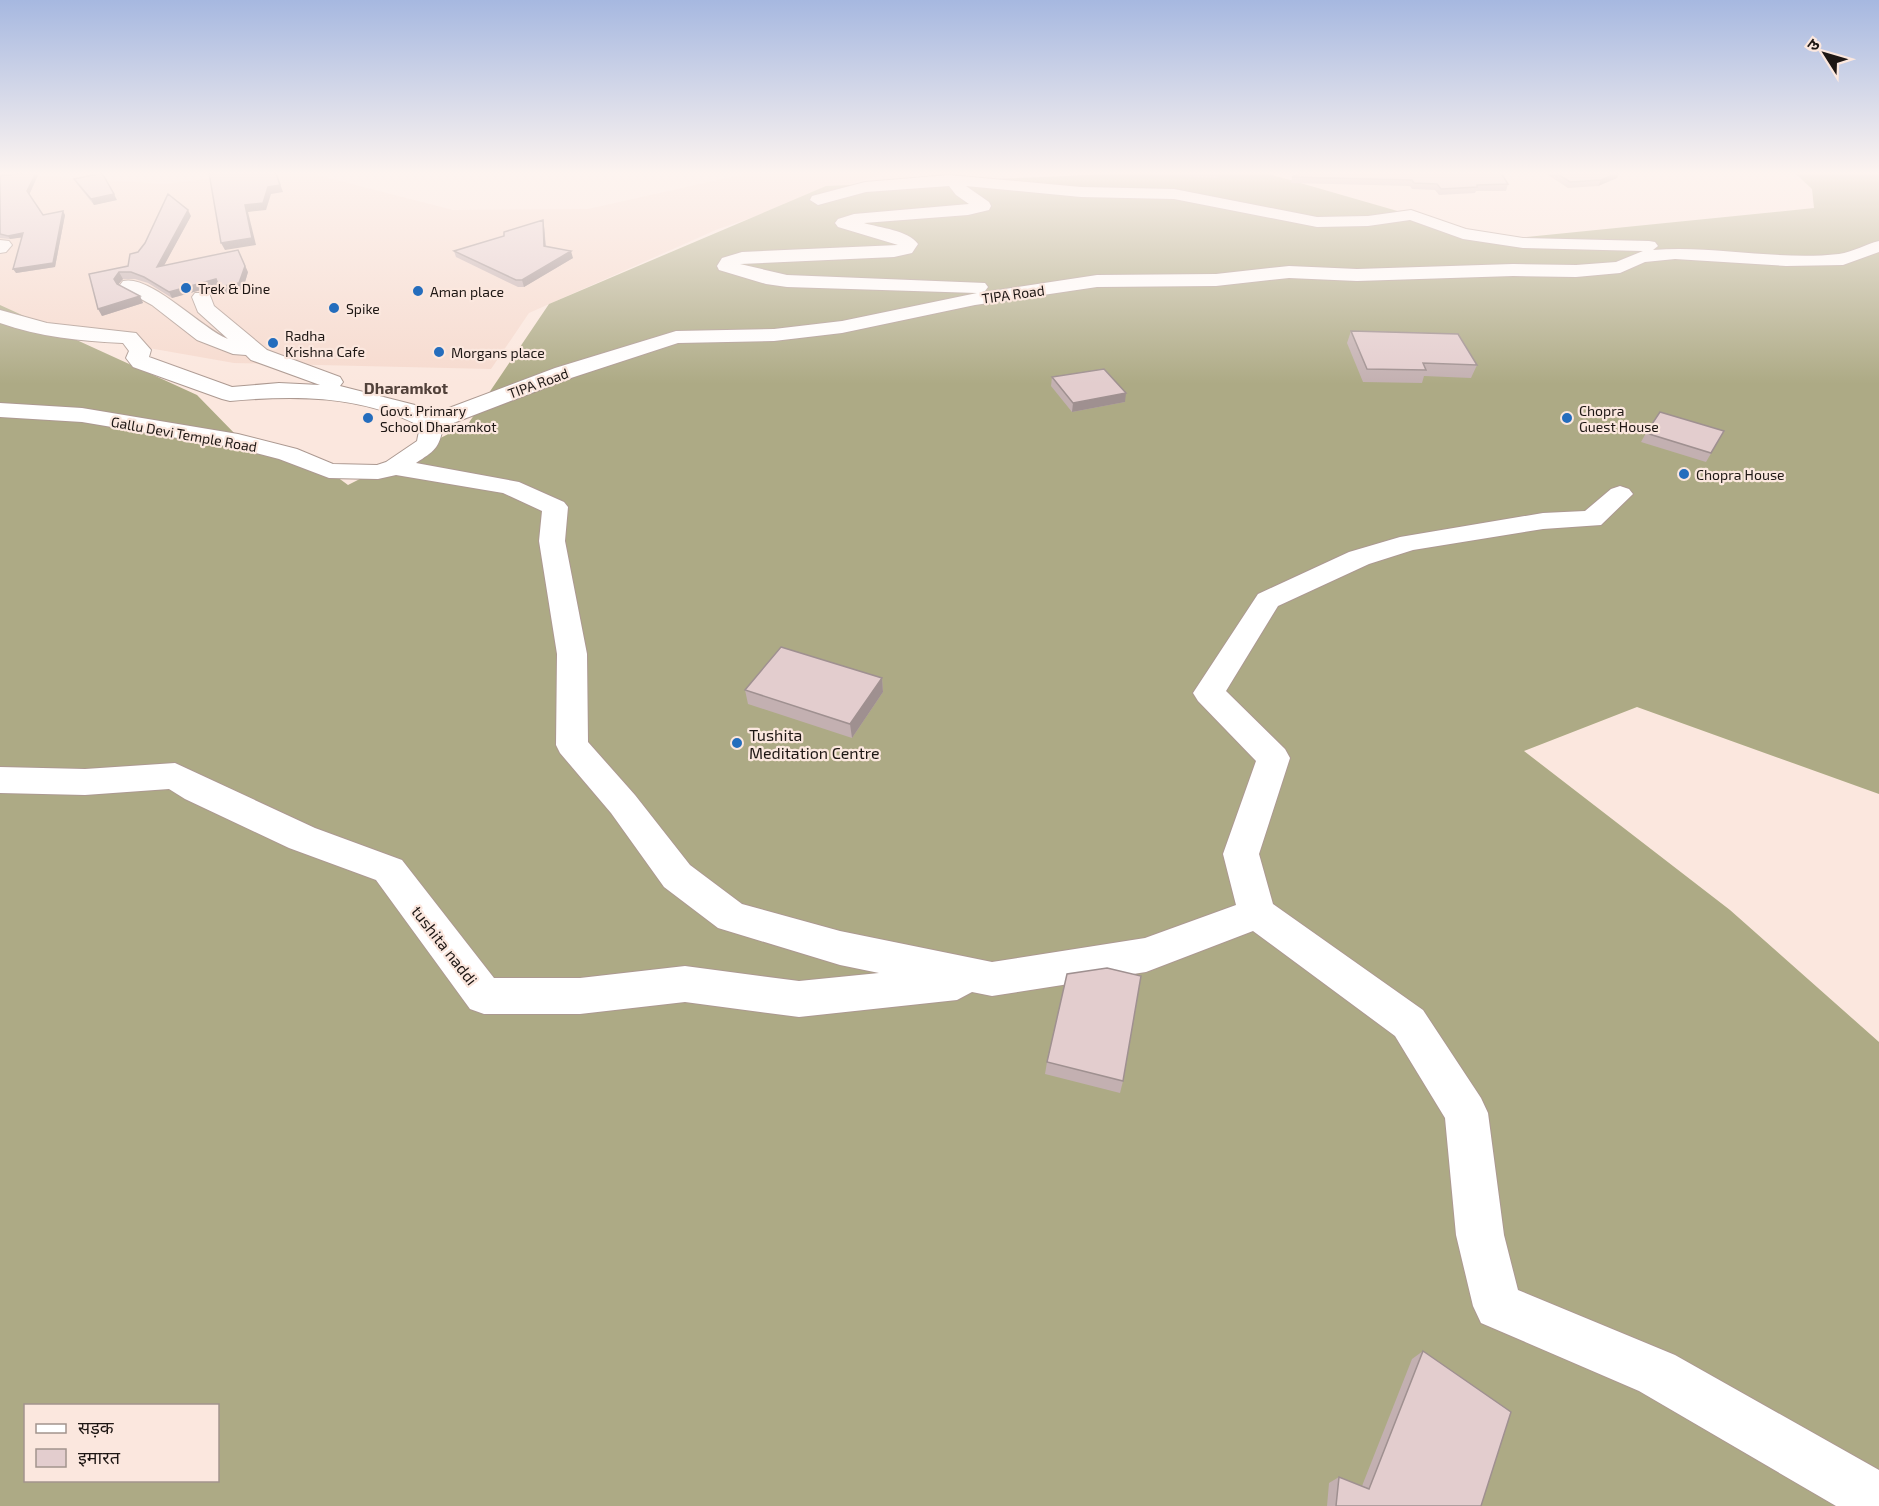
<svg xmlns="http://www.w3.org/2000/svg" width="1879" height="1506" viewBox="0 0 1879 1506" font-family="'Exo 2','Noto Sans Devanagari',sans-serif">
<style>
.built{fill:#f6dace}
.forest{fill:#adaa85;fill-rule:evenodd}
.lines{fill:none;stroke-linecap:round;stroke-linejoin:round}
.minor-casing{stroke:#ac9991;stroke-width:2}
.minor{fill:#fff;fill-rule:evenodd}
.wall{fill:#c3b0b1}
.shaded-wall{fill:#9f9090}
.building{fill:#e3cdce;stroke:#9f9090;stroke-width:1.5}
.poi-dot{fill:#246dbd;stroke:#fbe7de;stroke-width:2}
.labels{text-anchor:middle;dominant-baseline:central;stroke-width:4.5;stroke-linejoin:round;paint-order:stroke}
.far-poi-label{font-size:14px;fill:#1e1714;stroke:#fbe7de;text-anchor:start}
.far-street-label{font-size:14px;fill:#1e1714;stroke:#fbe7de}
.far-quarter-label{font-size:16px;font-weight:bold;fill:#51413a;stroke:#fbe7de}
.poi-label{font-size:16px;fill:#1e1714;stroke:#fbe7de;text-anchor:start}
.street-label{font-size:16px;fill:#1e1714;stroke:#fbe7de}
</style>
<rect width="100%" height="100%" fill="#fbe7de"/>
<path class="built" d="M 0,173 L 164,184 L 260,173 L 309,173 L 453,210 L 588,209 L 749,173 L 884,173 L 718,229 L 529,313 L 491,369 L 234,363 L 46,330 L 0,308 Z"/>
<path class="forest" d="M 1136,173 L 1266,173 L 1498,240 L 1814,208 L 1812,189 L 1796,174 L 1785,173 L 1879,173 L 1879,794 L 1637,707 L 1524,751 L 1730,910 L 1879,1042 L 1879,1506 L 0,1506 L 0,305 L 197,395 L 239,438 L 329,471 L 348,485 L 468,424 L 549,304 L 826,186 ZM 26,1406 L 218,1406 L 218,1480 L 26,1480 Z"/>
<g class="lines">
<g class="minor-casing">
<path id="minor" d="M 949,175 L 1081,187 L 1174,189 L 1317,217 L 1368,216 L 1411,210 L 1466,229 L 1523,238 L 1649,241 L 1655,242 L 1658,246 L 1653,250 C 1715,245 1777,261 1839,254 C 1853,252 1866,244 1879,241 L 1879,252 L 1843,265 L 1786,266 L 1675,259 L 1645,262 L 1620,273 L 1576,277 L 1513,276 L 1357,281 L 1289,278 L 1216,286 L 1097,287 L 975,305 L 842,333 L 774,341 L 678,343 L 571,378 L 443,427 C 439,449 434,451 416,463 L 519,482 L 564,502 L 568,507 L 565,541 L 587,654 L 588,742 L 635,795 L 690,865 L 742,904 L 840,931 L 992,962 L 1145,938 L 1236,905 L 1223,854 L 1256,761 L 1198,701 L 1193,693 L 1258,594 L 1349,552 L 1400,537 L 1543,513 L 1585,511 L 1611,489 L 1620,486 L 1629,489 L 1633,494 L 1601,525 L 1543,529 L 1413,550 L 1369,564 L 1278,606 L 1226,691 L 1285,749 L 1290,758 L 1259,854 L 1273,904 L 1423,1010 L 1481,1098 L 1488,1113 L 1504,1235 L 1518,1290 L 1675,1355 L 1879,1470 L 1879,1506 L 1836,1506 L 1639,1391 L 1481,1323 L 1473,1306 L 1456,1235 L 1445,1118 L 1395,1036 L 1253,931 L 1146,972 L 992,996 L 972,992 L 957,1000 L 799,1017 L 685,1002 L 580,1014 L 484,1014 L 470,1009 L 376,880 L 289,848 L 185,799 L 169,789 L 85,795 L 0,793 L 0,767 L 85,769 L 175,763 L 315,828 L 402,860 L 494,978 L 580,978 L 685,966 L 799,981 L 879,973 L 840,965 L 718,928 L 664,887 L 611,813 L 560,753 L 556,745 L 557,654 L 539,541 L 542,511 L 503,493 L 396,475 L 378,479 L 329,478 L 279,459 L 237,448 L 82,422 L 0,417 L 0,403 L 82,408 L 238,434 L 297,449 L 333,464 L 377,465 L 386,462 L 417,441 L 420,426 C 360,395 295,395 230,401 L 222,399 L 133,367 L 126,358 L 129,351 L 123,343 C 81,341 39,337 0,323 L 0,310 L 47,323 L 136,333 L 151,350 L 149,357 L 232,387 L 279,383 L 320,385 L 251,360 L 246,355 L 233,354 L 197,340 L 152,305 L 123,289 L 120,285 L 123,281 C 150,274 201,328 228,339 L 198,312 L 192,297 L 195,293 L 209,293 L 214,306 L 267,350 L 340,377 L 343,382 L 340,386 L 415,405 L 433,414 L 555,368 L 676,331 L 774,329 L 842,321 L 977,293 L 787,287 L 766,284 L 719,270 L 717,266 L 722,258 L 742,252 L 898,245 L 838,227 L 835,223 L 838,219 L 854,214 L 969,204 L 956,195 L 949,186 L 866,192 L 818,205 L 810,200 L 812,196 L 865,182 ZM 966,186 L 1081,197 L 1174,199 L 1317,227 L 1368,226 L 1410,220 L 1463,239 L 1523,248 L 1643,251 L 1616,262 L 1576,265 L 1513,264 L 1357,269 L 1289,266 L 1216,274 L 1097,275 L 979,293 L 985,291 L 988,287 L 985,283 L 787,275 L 740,264 L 894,257 L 912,253 L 918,244 C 908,230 880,228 864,223 L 968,215 L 989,210 L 991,206 L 989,202 Z
M 0,240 L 9,241 L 12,245 L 6,252 L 0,253 Z"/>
</g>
<use href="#minor" class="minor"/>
</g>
<path class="wall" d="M 1085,173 L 1109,173 L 1109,175 Z
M 1152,173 L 1218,173 L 1218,178 L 1152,175 Z
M 1302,173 L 1508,184 L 1506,191 L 1476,191 L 1475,193 L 1439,195 L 1435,190 L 1412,189 L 1410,186 L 1291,183 L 1292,177 Z
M 1545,173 L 1619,173 L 1617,178 L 1598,186 L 1568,188 Z
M 38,175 L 29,195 L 43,215 L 65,215 L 55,267 L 16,273 L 22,237 L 10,239 L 0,238 L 0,176 Z
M 74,179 L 117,200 L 94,205 L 77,184 Z
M 191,216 L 164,265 L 248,272 L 243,289 L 222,294 L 219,285 L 172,298 L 148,283 L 135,279 L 123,279 L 118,284 L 140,296 L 143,303 L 102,316 L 89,274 L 128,266 L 138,252 Z
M 543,220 L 544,226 L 546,246 L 573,258 L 524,287 L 518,287 L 456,257 L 454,251 L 504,236 Z
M 1351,331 L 1477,365 L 1471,378 L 1424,376 L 1422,383 L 1363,382 L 1347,343 Z
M 1052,377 L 1125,402 L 1072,412 L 1051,386 Z
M 1724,431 L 1706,462 L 1641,442 L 1646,433 Z
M 882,678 L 883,692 L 852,738 L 748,704 L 745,690 Z
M 1047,1062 L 1123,1081 L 1120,1093 L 1045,1074 Z
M 1423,1351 L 1481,1506 L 1327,1506 L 1329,1483 L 1339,1477 L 1362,1486 L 1412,1359 Z"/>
<path class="shaded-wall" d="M 36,173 L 37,173 L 38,175 L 29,195 L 27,191 Z
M 276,173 L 283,192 L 271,194 L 266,210 L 248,212 L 256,245 L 225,250 L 221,243 L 245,205 L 268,187 Z
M 1619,173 L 1617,178 L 1598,186 L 1601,180 Z
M 114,194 L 117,200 L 94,205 L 91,199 Z
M 188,210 L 191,216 L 160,273 L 157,267 Z
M 63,211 L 65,215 L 55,267 L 16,273 L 13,269 Z
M 543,220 L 544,226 L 546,253 L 544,246 Z
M 23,233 L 25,237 L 10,239 L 8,236 Z
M 238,250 L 248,272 L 243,289 L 222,294 L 219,287 Z
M 571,251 L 573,258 L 524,287 L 522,280 Z
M 119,272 L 123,279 L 118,285 L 114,279 Z
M 216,279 L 219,285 L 172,298 L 169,292 Z
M 140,296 L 143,303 L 102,316 L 98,309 Z
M 1126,393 L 1125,402 L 1072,412 L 1073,403 Z
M 882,678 L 883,692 L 852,738 L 850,724 Z"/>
<path class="building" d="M 23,173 L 36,173 L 27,191 L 43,215 L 63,211 L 53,263 L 13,269 L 23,233 L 8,236 L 0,234 L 0,176 Z
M 102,173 L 114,194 L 91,199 L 74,179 Z
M 209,173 L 276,173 L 280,185 L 268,187 L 263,203 L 245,205 L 252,238 L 221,243 Z
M 1302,173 L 1501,173 L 1508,184 L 1477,185 L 1477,187 L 1441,189 L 1437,184 L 1414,183 L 1412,180 L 1292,177 Z
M 1556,173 L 1618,173 L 1601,180 L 1570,182 Z
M 168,194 L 188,210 L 157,267 L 238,250 L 245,266 L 239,283 L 219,287 L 216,279 L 169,292 L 144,277 L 131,272 L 119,272 L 114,279 L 117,284 L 140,296 L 98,309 L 89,274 L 128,266 L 130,254 L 138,252 L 145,243 Z
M 543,220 L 544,246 L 571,251 L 522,280 L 516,280 L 454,251 L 504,236 L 504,232 Z
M 1351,331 L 1458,334 L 1477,365 L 1423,363 L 1426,370 L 1367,369 Z
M 1104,369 L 1126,393 L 1073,403 L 1052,377 Z
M 1660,412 L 1724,431 L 1711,453 L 1646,433 Z
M 781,647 L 882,678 L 850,724 L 745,690 Z
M 1107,968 L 1141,976 L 1123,1081 L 1047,1062 L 1067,974 Z
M 1423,1351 L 1511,1412 L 1481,1506 L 1336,1506 L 1339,1477 L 1369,1489 Z"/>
<linearGradient id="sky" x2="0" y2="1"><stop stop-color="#a6b8e0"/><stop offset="0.45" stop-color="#fdf4f0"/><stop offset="1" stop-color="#fdf4f0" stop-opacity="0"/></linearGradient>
<rect width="1879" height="384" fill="url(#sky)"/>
<g class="poi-dot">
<circle cx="186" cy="288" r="6"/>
<circle cx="418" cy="291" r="6"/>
<circle cx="334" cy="308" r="6"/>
<circle cx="273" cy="343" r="6"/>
<circle cx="439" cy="352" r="6"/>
<circle cx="368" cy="418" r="6"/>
<circle cx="1567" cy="418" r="6"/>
<circle cx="1684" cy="474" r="6"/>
<circle cx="737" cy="743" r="6"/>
</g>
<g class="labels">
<g class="far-poi-label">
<text x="198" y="288">Trek &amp; Dine</text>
<text x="430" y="291">Aman place</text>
<text x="346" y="308">Spike</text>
<text x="285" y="335">Radha<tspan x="285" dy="16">Krishna Cafe</tspan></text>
<text x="451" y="352">Morgans place</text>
<text x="380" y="410">Govt. Primary<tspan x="380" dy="16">School Dharamkot</tspan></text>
<text x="1579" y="410">Chopra<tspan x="1579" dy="16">Guest House</tspan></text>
<text x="1696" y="474">Chopra House</text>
</g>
<g class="far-street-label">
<text transform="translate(1013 294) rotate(-8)">TIPA Road</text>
<text transform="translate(538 383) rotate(-20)">TIPA Road</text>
<text transform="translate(184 434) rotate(10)">Gallu Devi Temple Road</text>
</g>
<g class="far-quarter-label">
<text x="406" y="387">Dharamkot</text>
</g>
<g class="poi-label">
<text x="749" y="734">Tushita<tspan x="749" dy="18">Meditation Centre</tspan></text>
</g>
<g class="street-label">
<text transform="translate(445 945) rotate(52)">tushita naddi</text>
</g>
</g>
<rect x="24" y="1404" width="195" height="78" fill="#fbe7de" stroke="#a3948d" stroke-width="1.5"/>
<rect x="36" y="1424" width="30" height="9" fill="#ffffff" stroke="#a3948d" stroke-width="1.5"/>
<text x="78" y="1434" font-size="18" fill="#1e1714">सड़क</text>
<rect x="36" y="1449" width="30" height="18" fill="#e3cdce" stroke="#a3948d" stroke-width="1.5"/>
<text x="78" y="1464" font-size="18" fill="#1e1714">इमारत</text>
<g transform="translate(1825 54) rotate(307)" stroke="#fbe7de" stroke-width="4.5" paint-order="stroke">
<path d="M0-4.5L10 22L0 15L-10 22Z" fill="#1e1714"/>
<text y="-9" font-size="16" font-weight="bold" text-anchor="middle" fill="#1e1714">उ</text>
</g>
</svg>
